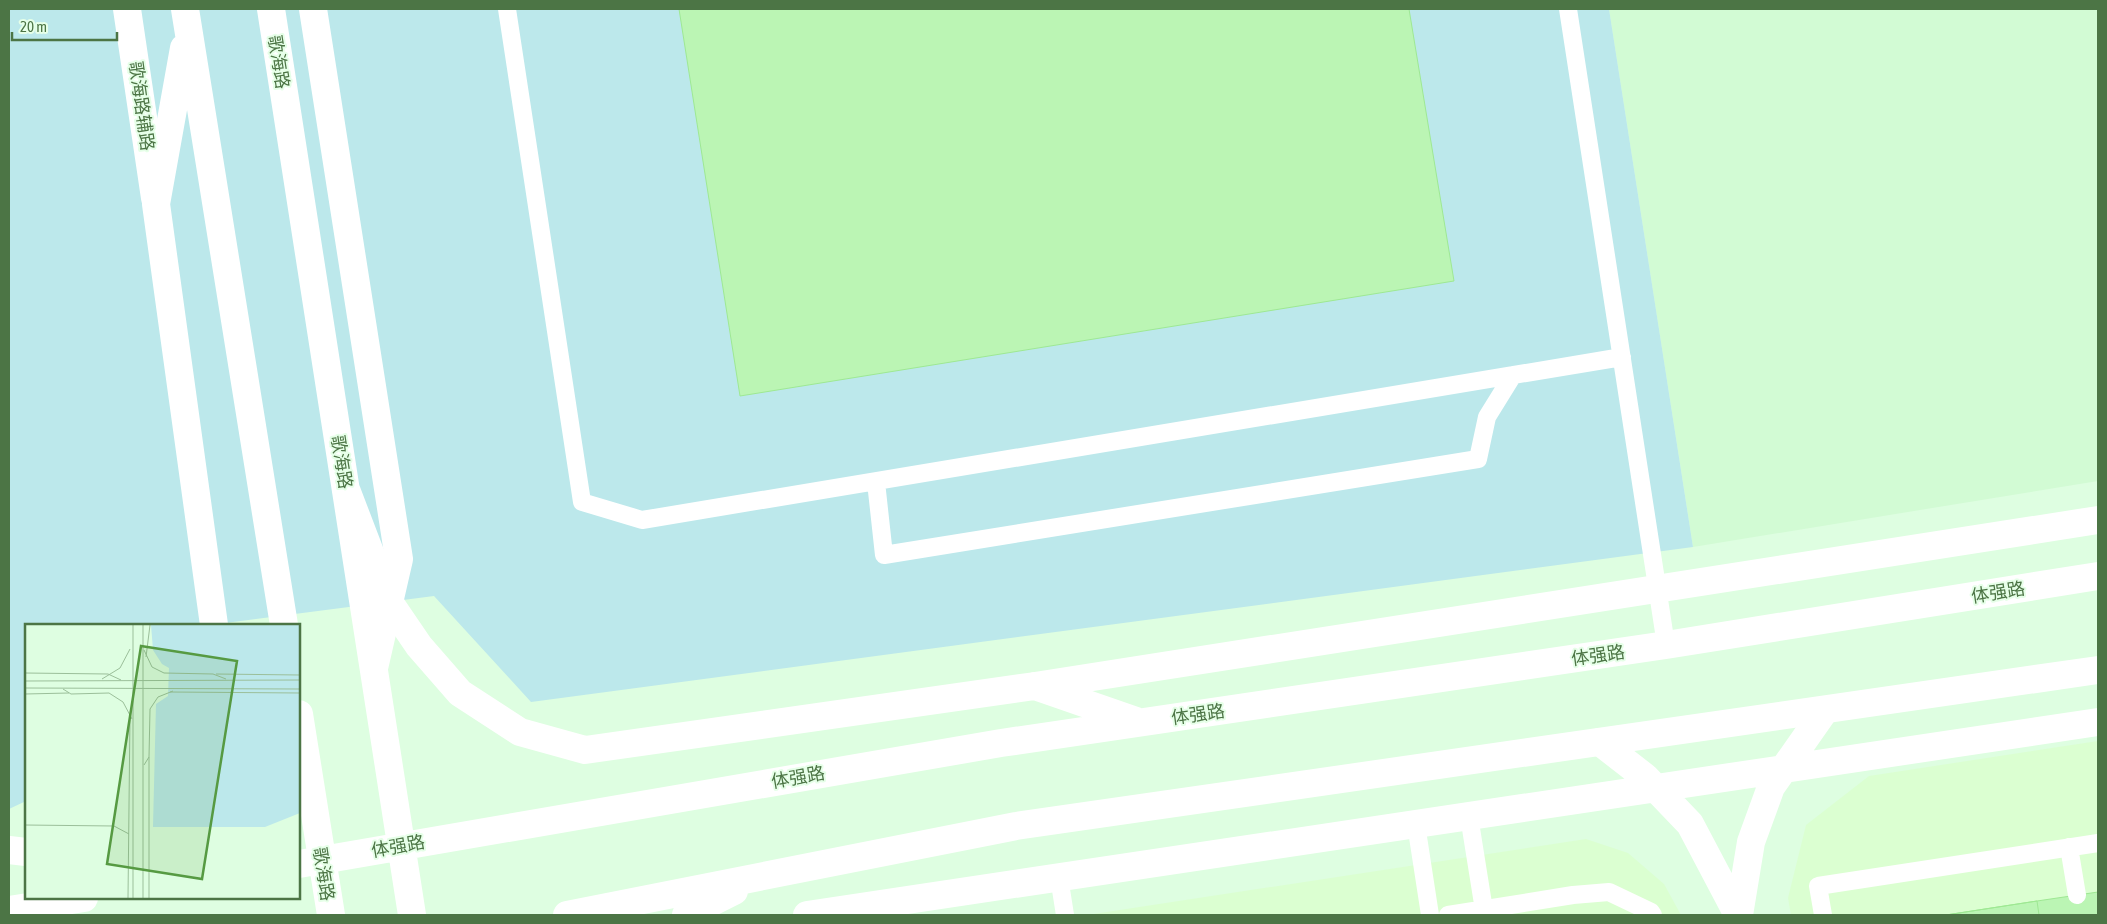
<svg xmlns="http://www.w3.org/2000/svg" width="2107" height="924" viewBox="0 0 2107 924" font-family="'Asap Condensed','Noto Sans SC',sans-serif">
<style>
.residential{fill:#d2fbd4}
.commercial{fill:#dbffd1}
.green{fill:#bce8eb}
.building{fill:#bbf5b4;stroke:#9ee893}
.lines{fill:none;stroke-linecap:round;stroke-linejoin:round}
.service{stroke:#fff;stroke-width:18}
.minor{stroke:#fff;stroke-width:28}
.secondary{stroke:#fff;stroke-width:28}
.labels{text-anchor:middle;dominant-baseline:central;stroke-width:4;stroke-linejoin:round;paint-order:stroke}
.street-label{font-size:18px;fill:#4c7545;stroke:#e6ffe8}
.inset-road{fill:none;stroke:#9bbf9a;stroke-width:1}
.view{fill:#569a42;fill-opacity:0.15;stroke:#569a42;stroke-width:2.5}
.inset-edge{fill:none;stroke:#4c7545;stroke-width:2.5}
</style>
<rect width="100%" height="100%" fill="#defee1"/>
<path class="residential" d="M 1609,9 L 2098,9 L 2098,481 L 1693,547 Z"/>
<path class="commercial" d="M 2098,741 L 2098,915 L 1791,915 L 1788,898 L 1806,825 L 1869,776 Z
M 1586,839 L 1628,853 L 1664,884 L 1681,915 L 1087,915 Z"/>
<path class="green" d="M 9,9 L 1609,9 L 1693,547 L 531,702 L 434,596 L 210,625 L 26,625 L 26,801 L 9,809 Z"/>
<path class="building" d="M 679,9 L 1409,9 L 1454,281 L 740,396 Z
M 2098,892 L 2098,915 L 1946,915 L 2037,901 Z
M 2037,901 L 2039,915 L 1946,915 Z"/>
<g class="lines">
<path class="service" d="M 507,9 L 582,502 L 642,520 L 1622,357
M 1568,9 L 1666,645
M 876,482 L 884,555 L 1478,459 L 1487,417 L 1513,375
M 1469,816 L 1484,910
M 1416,824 L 1430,915
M 2069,847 L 2077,895
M 1059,877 L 1065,915
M 1448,915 L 1573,895 L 1609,892 L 1651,912 L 1653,915
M 1823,915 L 1818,886 L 2098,843"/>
<path class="minor" d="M 127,9 L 155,198
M 313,9 L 399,559 L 374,668
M 1035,686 L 2098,520
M 1600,742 L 1645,777 L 1690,824 L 1738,915
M 9,850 L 26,852
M 807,915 L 2098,722
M 1739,915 L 1751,842 L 1771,787 L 1825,710"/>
<path class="secondary" d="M 185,9 L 284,625
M 271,9 L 412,915
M 184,48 L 156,204 L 214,625
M 347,492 L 389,602 L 419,646 L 460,693 L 520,732 L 585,750 L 1035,686 L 1136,721
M 299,714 L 331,915
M 299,864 L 1001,743 L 1666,645 L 2098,576
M 9,910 L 84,898
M 567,915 L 1016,826 L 2098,670
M 686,915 L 734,891"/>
</g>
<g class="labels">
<g class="street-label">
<text transform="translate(279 62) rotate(81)">歌海路</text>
<text transform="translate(142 106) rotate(82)">歌海路辅路</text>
<text transform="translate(342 462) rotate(81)">歌海路</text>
<text transform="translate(1998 592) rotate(-9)">体强路</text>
<text transform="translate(1598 655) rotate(-8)">体强路</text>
<text transform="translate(1198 714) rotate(-8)">体强路</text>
<text transform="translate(798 777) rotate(-10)">体强路</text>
<text transform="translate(398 846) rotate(-10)">体强路</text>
<text transform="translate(324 874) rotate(81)">歌海路</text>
</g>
</g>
<g transform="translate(25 624)">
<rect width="275" height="275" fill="#defee1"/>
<path d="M 126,1 L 275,1 L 275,189 L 240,203 L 128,203 L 131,80 L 143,72 L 144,44 L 137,40 L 128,26 Z" fill="#bce8eb"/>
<path class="inset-road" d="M 118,1 L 118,274M 119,26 L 127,43 L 139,49 L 188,50 L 201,55M 121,33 L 125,1M 0,49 L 83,50 L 96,56M 191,50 L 275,51M 77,55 L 95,44 L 105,25M 0,57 L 275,56M 0,64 L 275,65M 38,65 L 46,70 L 84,69 L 98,78 L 107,95M 145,68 L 275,69M 0,70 L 44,69M 119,141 L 124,133 L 125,85 L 133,73 L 148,67M 0,201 L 89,202 L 104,210M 103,274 L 105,90M 108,274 L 108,1M 124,274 L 124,133"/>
<path class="view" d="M 116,22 L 212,37 L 177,255 L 82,240 Z"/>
<rect width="275" height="275" class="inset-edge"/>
</g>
<rect width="2107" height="924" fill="none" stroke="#4c7545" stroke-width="20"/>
<path d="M12 32v8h105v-8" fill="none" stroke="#4c7545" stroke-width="2.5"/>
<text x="20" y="32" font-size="15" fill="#4c7545" stroke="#e6ffe8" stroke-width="4" paint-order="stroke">20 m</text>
</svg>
